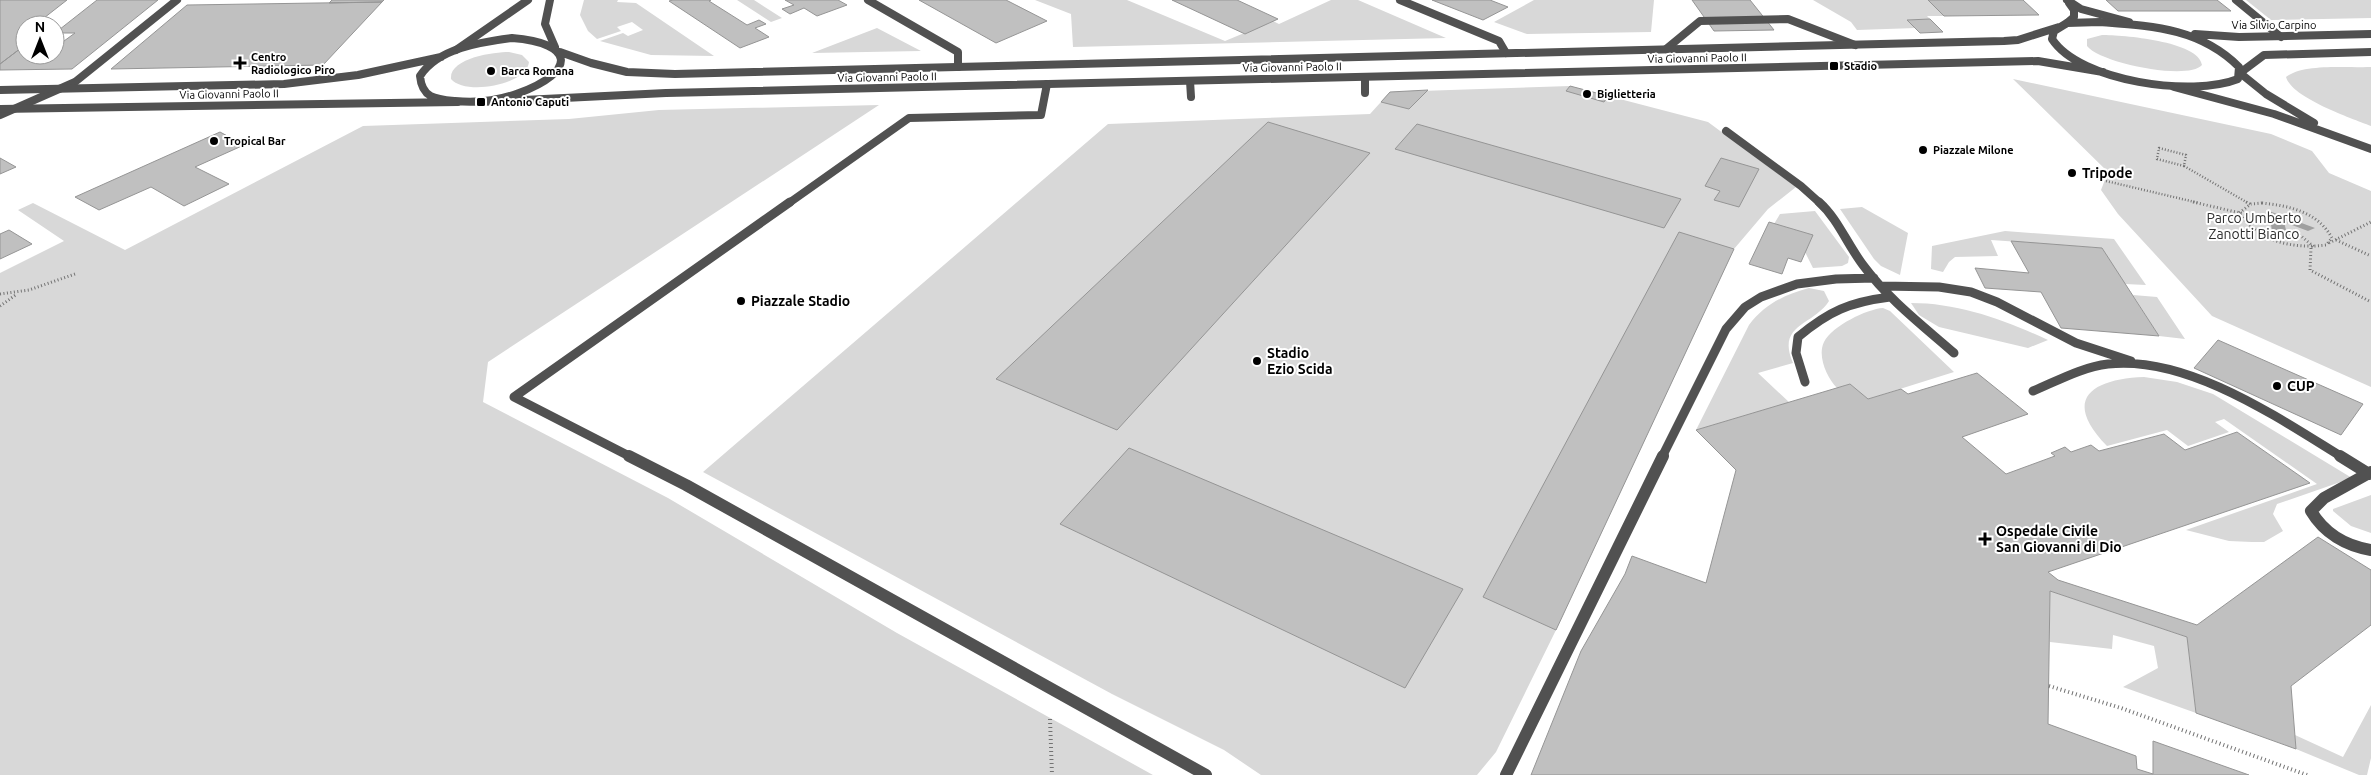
<svg xmlns="http://www.w3.org/2000/svg" width="2371" height="775" viewBox="0 0 2371 775" font-family="Ubuntu,sans-serif">
<style>
.green{fill:#d8d8d8}
.water{fill:#9f9f9f}
.building{fill:#c0c0c0;stroke:#959595}
.lines{fill:none;stroke-linecap:round;stroke-linejoin:round}
.path-far2{stroke:#737373;stroke-width:2.5;stroke-dasharray:1 2;stroke-linecap:butt}
.path-far1{stroke:#737373;stroke-width:3;stroke-dasharray:1 2.5;stroke-linecap:butt}
.path{stroke:#737373;stroke-width:4;stroke-dasharray:1 3;stroke-linecap:butt}
.service-far2{stroke:#515151;stroke-width:8}
.service-far1{stroke:#515151;stroke-width:9}
.service{stroke:#515151;stroke-width:12}
.minor{stroke:#515151;stroke-width:8}
.tertiary{stroke:#515151;stroke-width:8}
.poi-dot{fill:#000;stroke:#fff;stroke-width:2}
.labels{text-anchor:middle;dominant-baseline:central;stroke-width:4;stroke-linejoin:round;paint-order:stroke}
.far-street-label{font-size:11px;fill:#000;stroke:#fff}
.far-poi-label{font-size:11px;font-weight:bold;fill:#000;stroke:#fff;text-anchor:start}
.poi-label{font-size:14px;font-weight:bold;fill:#000;stroke:#fff;text-anchor:start}
.park-label{font-size:14px;fill:#2f2f2f;stroke:#fff}
</style>
<rect width="100%" height="100%" fill="#fff"/>
<path class="green" d="M 584,0 L 618,0 L 617,2 L 636,3 L 714,56 L 651,55 L 600,41 L 623,33 L 628,36 L 643,30 L 632,22 L 617,27 L 621,31 L 597,39 L 588,31 L 580,15 Z
M 737,0 L 754,0 L 782,18 L 771,22 Z
M 1035,0 L 1127,0 L 1225,41 L 1273,21 L 1279,24 L 1331,0 L 1358,0 L 1446,38 L 1073,47 L 1071,14 Z
M 1534,0 L 1654,0 L 1651,32 L 1527,34 L 1494,22 Z
M 1813,0 L 1928,0 L 1944,16 L 1927,16 L 1930,19 L 1908,20 L 1916,28 L 1857,30 L 1851,22 Z
M 2246,0 L 2371,0 L 2371,18 L 2271,20 Z
M 877,28 L 921,51 L 812,53 Z
M 2102,35 C 2122,35 2199,41 2202,65 C 2188,81 2100,63 2087,46 L 2087,39 Z
M 509,52 L 522,55 L 529,62 C 527,85 465,96 451,79 C 449,58 494,52 509,52 Z
M 2371,67 L 2371,126 C 2351,118 2292,98 2286,77 C 2303,63 2348,68 2371,67 Z
M 2013,79 L 2271,134 L 2312,151 L 2329,173 L 2371,191 L 2371,387 L 2212,316 L 2118,214 L 2101,190 L 2108,172 Z
M 1570,86 L 1708,122 L 1796,187 L 1768,209 L 1734,249 L 1556,630 L 1496,752 L 1477,775 L 1261,775 L 1224,750 L 1112,694 L 703,472 L 1108,124 L 1370,114 L 1390,92 Z
M 879,105 L 488,362 L 483,402 L 668,498 L 897,633 L 1153,775 L 0,775 L 0,273 L 64,241 L 18,210 L 33,203 L 125,250 L 363,126 L 569,119 L 659,110 Z
M 1862,207 L 1908,233 L 1900,275 L 1881,266 L 1874,259 L 1840,209 Z
M 1815,211 L 1849,257 L 1848,263 L 1842,266 L 1813,268 L 1805,252 L 1812,235 L 1774,224 L 1780,214 Z
M 2005,231 L 2114,239 L 2146,285 L 2125,284 L 2102,248 L 1991,240 L 1998,256 L 1955,257 L 1949,262 L 1943,272 L 1931,269 L 1932,246 Z
M 1809,288 L 1824,291 L 1829,301 C 1813,326 1776,324 1793,363 L 1758,373 L 1790,403 L 1696,430 L 1749,325 C 1765,304 1784,295 1809,288 Z
M 2133,295 L 2157,297 L 2185,339 L 2159,336 Z
M 1911,303 C 1959,303 2005,320 2048,340 L 2028,348 L 1939,327 L 1919,315 Z
M 1883,308 L 1890,311 L 1954,372 L 1868,399 L 1850,384 L 1837,388 C 1827,378 1817,356 1824,342 C 1832,326 1867,309 1883,308 Z
M 2144,377 L 2177,382 L 2213,394 L 2352,478 L 2277,504 L 2273,514 L 2283,531 L 2264,542 L 2252,542 L 2229,541 L 2186,530 L 2317,484 L 2224,419 L 2215,422 L 2229,432 L 2188,446 L 2167,430 L 2107,446 C 2061,399 2092,379 2144,377 Z
M 2371,495 L 2371,533 L 2351,526 L 2333,511 L 2333,509 Z
M 2050,591 L 2187,637 L 2196,713 L 2123,687 L 2158,668 L 2154,646 L 2113,635 L 2112,649 L 2050,642 Z
M 2371,705 L 2371,758 L 2367,775 L 2359,775 L 2296,749 L 2295,735 L 2343,757 Z"/>
<path class="water" d="M 2269,211 L 2315,228 L 2308,231 L 2284,222 L 2287,234 L 2272,231 Z"/>
<path class="building" d="M 0,0 L 67,0 L 35,25 L 25,25 L 25,33 L 20,37 L 25,36 L 25,45 L 0,64 Z
M 97,0 L 158,0 L 72,69 L 0,70 L 0,64 L 25,45 L 25,55 L 55,55 L 55,41 L 64,41 L 75,33 L 55,33 Z
M 332,0 L 384,0 L 382,2 L 329,3 Z
M 673,0 L 711,0 L 709,1 L 747,25 L 759,20 L 766,24 L 755,28 L 769,37 L 740,48 L 669,1 Z
M 785,0 L 838,0 L 847,5 L 817,16 L 804,8 L 790,14 L 782,9 L 794,5 Z
M 919,0 L 1006,0 L 1047,21 L 996,43 Z
M 1172,0 L 1237,0 L 1278,19 L 1245,34 Z
M 1432,0 L 1490,0 L 1508,7 L 1483,20 Z
M 1692,0 L 1750,0 L 1774,30 L 1714,31 Z
M 1928,0 L 2023,0 L 2039,15 L 1944,16 Z
M 2106,0 L 2217,0 L 2231,11 L 2118,11 Z
M 382,2 L 323,65 L 111,69 L 187,5 Z
M 1930,19 L 1943,32 L 1920,33 L 1907,20 Z
M 1570,86 L 1608,96 L 1604,102 L 1566,91 Z
M 1428,90 L 1409,109 L 1381,102 L 1390,92 Z
M 1268,122 L 1370,153 L 1117,430 L 996,379 Z
M 1417,124 L 1681,199 L 1664,228 L 1395,149 Z
M 220,132 L 244,145 L 195,167 L 229,184 L 184,206 L 151,187 L 99,210 L 75,197 Z
M 0,158 L 16,167 L 0,174 Z
M 1721,158 L 1759,169 L 1739,207 L 1714,200 L 1720,191 L 1705,186 Z
M 1769,222 L 1813,235 L 1801,262 L 1788,258 L 1782,274 L 1749,264 Z
M 9,230 L 32,244 L 0,259 L 0,234 Z
M 1679,232 L 1734,249 L 1556,630 L 1483,597 Z
M 2011,241 L 2102,248 L 2159,336 L 2061,328 L 2041,292 L 1985,288 L 1975,268 L 2029,273 Z
M 2218,340 L 2363,404 L 2341,435 L 2194,368 Z
M 1977,373 L 2028,414 L 1962,437 L 2006,474 L 2055,456 L 2051,453 L 2065,447 L 2071,452 L 2091,445 L 2099,451 L 2164,434 L 2185,450 L 2237,432 L 2310,483 L 2048,572 L 2058,580 L 2197,625 L 2318,537 L 2371,570 L 2371,625 L 2291,686 L 2296,749 L 2196,713 L 2187,637 L 2050,591 L 2048,724 L 2136,756 L 2137,769 L 2153,774 L 2153,741 L 2249,775 L 1531,775 L 1581,651 L 1625,574 L 1632,556 L 1706,583 L 1736,470 L 1696,430 L 1850,384 L 1868,399 L 1901,389 L 1908,394 Z
M 1129,448 L 1463,589 L 1405,688 L 1060,524 Z"/>
<g class="lines">
<path class="path-far2" d="M 2159,148 L 2186,155 L 2184,166 L 2157,159 Z
M 2184,166 L 2248,203
M 2106,181 L 2199,203"/>
<path class="path-far1" d="M 2193,202 L 2262,218
M 2246,202 L 2250,204
M 2262,203 C 2290,206 2318,212 2332,238 L 2326,245 C 2292,249 2260,242 2239,213 L 2251,204 Z
M 2294,230 L 2314,247
M 2336,240 L 2371,256
M 2329,243 L 2371,222
M 2311,248 L 2310,270 L 2371,302
M 0,294 L 29,290 L 75,274
M 0,306 L 17,294"/>
<path class="path" d="M 2049,686 L 2121,708 L 2307,775
M 1050,719 L 1052,775"/>
<path class="service-far2" d="M 868,0 L 958,52 L 958,67
M 2236,0 L 2281,37
M 1666,49 L 1700,21 L 1788,19 L 1855,45
M 1365,77 L 1365,93
M 1190,81 L 1191,97
M 1726,131 L 1801,186 L 1820,203
M 789,203 L 909,118 L 1041,115 L 1047,84"/>
<path class="service-far1" d="M 1819,202 C 1838,219 1847,244 1863,265 C 1888,299 1922,325 1954,353
M 1881,286 L 1939,287 L 1971,292 L 1997,302 L 2076,343 L 2131,361
M 1805,382 L 1796,353 L 1798,337 C 1829,311 1850,302 1890,297
M 2033,391 C 2057,381 2082,367 2108,364 C 2187,355 2277,417 2342,457
M 631,457 L 514,397 L 790,202
M 1662,457 L 1726,329 L 1745,307 L 1761,297 L 1797,284 L 1836,279 L 1874,278"/>
<path class="service" d="M 629,456 L 686,485 L 1206,775
M 2340,456 L 2369,474
M 2371,472 L 2324,498 L 2311,511 C 2324,533 2346,546 2371,550
M 1506,775 L 1663,456"/>
<path class="minor" d="M 550,0 L 545,24 L 555,47
M 1400,0 L 1499,41 L 1506,53
M 2067,0 L 2081,9 L 2129,22
M 2067,23 L 2074,17 L 2074,10 L 2069,3
M 456,50 L 528,0
M 2240,73 L 2266,94 L 2314,123
M 2174,87 L 2274,114 L 2371,149
M 0,115 L 75,82 L 177,0"/>
<path class="tertiary" d="M 2100,22 C 2152,26 2200,28 2239,67 L 2238,79 C 2193,97 2080,82 2052,39 L 2054,31 L 2067,23 Z
M 2195,34 L 2239,37 L 2371,34
M 512,38 C 576,43 576,72 519,93 C 498,101 476,103 455,101 C 435,99 422,98 420,76 C 438,48 481,42 512,38 Z
M 560,52 L 591,63 L 627,72 L 675,74 L 2004,41 L 2018,40 L 2059,27
M 2240,73 L 2264,55 L 2371,52
M 0,90 L 284,84 L 358,75 L 441,57
M 481,102 L 666,93 L 2038,61 L 2103,72
M 0,109 L 458,102"/>
</g>
<g class="poi-dot">
<path d="M237.5 55.5h5v5h5v5h-5v5h-5v-5h-5v-5h5z"/>
<rect x="1829" y="61" width="10" height="10" rx="2.5"/>
<circle cx="491" cy="71" r="5"/>
<circle cx="1587" cy="94" r="5"/>
<rect x="476" y="97" width="10" height="10" rx="2.5"/>
<circle cx="214" cy="141" r="5"/>
<circle cx="1923" cy="150" r="5"/>
<circle cx="2072" cy="173" r="5"/>
<circle cx="741" cy="301" r="5"/>
<circle cx="1257" cy="361" r="5"/>
<circle cx="2277" cy="386" r="5"/>
<path d="M1982.5 531.5h5v5h5v5h-5v5h-5v-5h-5v-5h5z"/>
</g>
<g class="labels">
<g class="far-street-label">
<text x="2274" y="25">Via Silvio Carpino</text>
<text transform="translate(1697 58) rotate(-1)">Via Giovanni Paolo II</text>
<text transform="translate(1292 67) rotate(-1)">Via Giovanni Paolo II</text>
<text transform="translate(887 77) rotate(-1)">Via Giovanni Paolo II</text>
<text transform="translate(229 94) rotate(-1)">Via Giovanni Paolo II</text>
</g>
<g class="far-poi-label">
<text x="251" y="57">Centro<tspan x="251" dy="13">Radiologico Piro</tspan></text>
<text x="1844" y="66">Stadio</text>
<text x="501" y="71">Barca Romana</text>
<text x="1597" y="94">Biglietteria</text>
<text x="491" y="102">Antonio Caputi</text>
<text x="224" y="141">Tropical Bar</text>
<text x="1933" y="150">Piazzale Milone</text>
</g>
<g class="poi-label">
<text x="2082" y="173">Tripode</text>
<text x="751" y="301">Piazzale Stadio</text>
<text x="1267" y="353">Stadio<tspan x="1267" dy="16">Ezio Scida</tspan></text>
<text x="2287" y="386">CUP</text>
<text x="1996" y="531">Ospedale Civile<tspan x="1996" dy="16">San Giovanni di Dio</tspan></text>
</g>
<g class="park-label">
<text x="2254" y="218">Parco Umberto<tspan x="2254" dy="16">Zanotti Bianco</tspan></text>
</g>
</g>
<g transform="translate(40 40)"><circle r="24" fill="#ffffff" stroke="#999999"/>
<path d="M0-4L9 19L0 12L-9 19Z" fill="#000000"/>
<text y="-8" font-size="14" font-weight="bold" text-anchor="middle" fill="#000000">N</text>
</g>
</svg>
